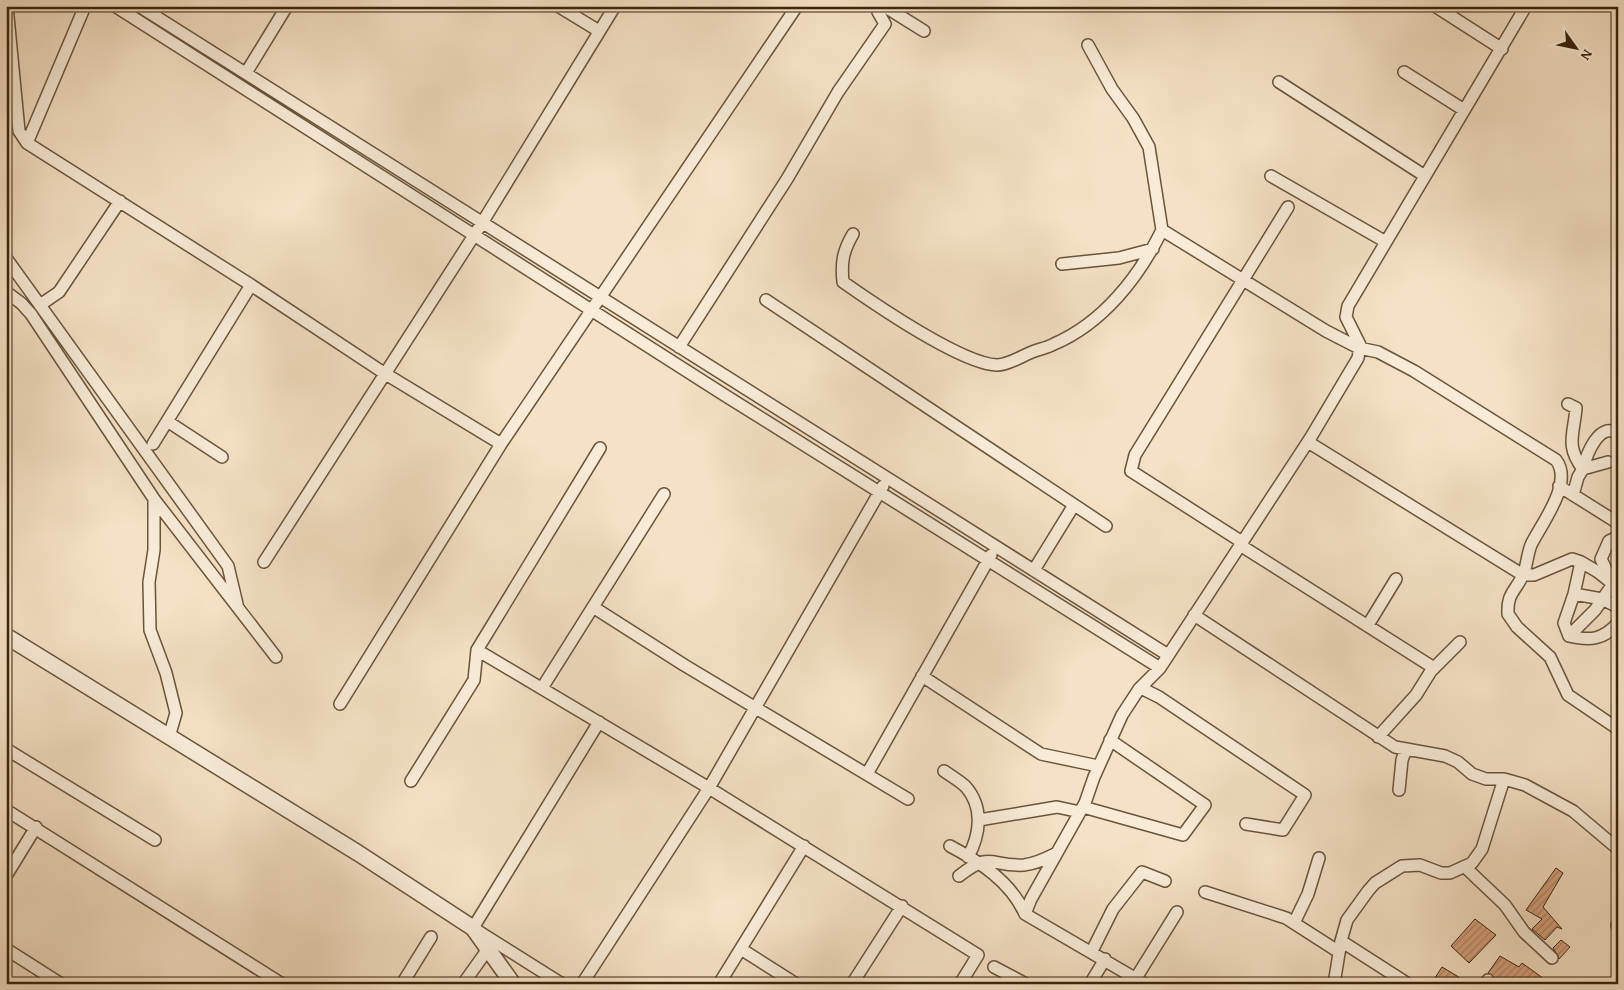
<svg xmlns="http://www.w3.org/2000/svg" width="1624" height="990" viewBox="0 0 1624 990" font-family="'Gentium Book Plus',serif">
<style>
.building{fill:url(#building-hatch);stroke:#3b250c}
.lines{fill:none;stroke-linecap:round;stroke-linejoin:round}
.minor-casing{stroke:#6a543a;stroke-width:14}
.tertiary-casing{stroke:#6a543a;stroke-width:18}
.minor{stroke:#f8ecd9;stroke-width:11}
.tertiary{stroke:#f8ecd9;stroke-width:15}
</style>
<defs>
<pattern id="building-hatch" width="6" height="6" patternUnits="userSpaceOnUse" patternTransform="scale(1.25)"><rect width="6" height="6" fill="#d7a27f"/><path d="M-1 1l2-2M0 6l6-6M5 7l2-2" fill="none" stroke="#b08466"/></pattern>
</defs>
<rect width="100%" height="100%" fill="#f5e1c5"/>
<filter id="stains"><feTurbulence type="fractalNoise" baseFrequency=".004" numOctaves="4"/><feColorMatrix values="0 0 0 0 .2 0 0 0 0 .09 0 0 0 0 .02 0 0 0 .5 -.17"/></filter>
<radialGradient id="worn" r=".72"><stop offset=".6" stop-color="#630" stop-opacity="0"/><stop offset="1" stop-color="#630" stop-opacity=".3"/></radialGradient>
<path class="building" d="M 1556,868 L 1563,873 L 1543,907 L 1562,929 L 1557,927 L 1545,940 L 1532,929 L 1542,919 L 1526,910 Z
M 1475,919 L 1496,935 L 1469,963 L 1451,946 Z
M 1561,940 L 1570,947 L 1559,959 L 1553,948 Z
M 1500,956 L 1519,967 L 1522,963 L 1551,984 L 1502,984 L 1488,973 Z
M 1442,967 L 1457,976 L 1468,984 L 1431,984 Z"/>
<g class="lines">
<g class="minor-casing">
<path id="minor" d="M 7,6 L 19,131 L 27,143 L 251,285 L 384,373 L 501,444
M 115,6 L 726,396 L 1160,668 L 1311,437 L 1358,358 L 1360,345 L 1346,317 L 1348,306 L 1526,6
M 139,6 L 1168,655
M 558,6 L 599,31
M 884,6 L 924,31
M 1435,6 L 1502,49
M 1088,45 L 1112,89 L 1133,118 L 1149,147 L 1162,230 L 1326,331 L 1359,348 L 1378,352 L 1414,371 L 1556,460 C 1574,483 1541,524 1531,545 C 1527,555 1527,566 1523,575 C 1515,592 1507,593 1508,614 L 1517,627 L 1550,657 L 1568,695 L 1618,729
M 1404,72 L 1464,110
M 246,73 L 287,6
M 1279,82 L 1425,176
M 27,143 L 85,6
M 1271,176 L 1386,242
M 853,234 C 843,251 841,262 843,282 C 873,303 962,364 997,365 C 1008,365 1022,356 1032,352 C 1039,349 1047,348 1054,344 C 1103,323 1139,277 1162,230
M 6,258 L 228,566 L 237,604
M 1062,264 L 1119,258 L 1153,249
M 6,292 L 21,303 L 31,314 L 154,499
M 766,300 L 1106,526
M 40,305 L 59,292 L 120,201
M 679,347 L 787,179 L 838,92 L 885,24 L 878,12 L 879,6
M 1568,404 L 1576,408 C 1574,434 1565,446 1583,469
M 167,421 L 222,457
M 1308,442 L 1523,575 L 1534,575 L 1572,559 L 1581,562 L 1598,572 L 1618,588
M 153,444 L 251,285
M 600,448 L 477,650 L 709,788 L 978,955 L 960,984
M 1583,469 C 1586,456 1599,420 1618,434
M 1559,486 L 1618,523
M 1573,495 L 1578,477 L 1583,469 L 1608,462
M 1242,542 L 1131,471 L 1135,455 L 1288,207
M 1240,545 L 1434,668
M 264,562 L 482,223 L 615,6
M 1034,570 L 1074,505
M 1574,594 L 1602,599 L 1618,607
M 593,607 L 684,665 L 908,799
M 1194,615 L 1395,747 L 1445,756 L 1458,762 L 1472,774 L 1486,779 L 1504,779 L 1525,785 L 1573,811 L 1618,849
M 1368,625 L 1396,579
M 1569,636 L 1595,610 L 1613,584 L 1601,559 L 1609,541 L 1618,537
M 1569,636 L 1564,623 L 1574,594 L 1581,562
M 1569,636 C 1590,641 1603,640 1618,623
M 922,676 L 1041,754 L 1098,766
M 542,688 L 664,494
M 1141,688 L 1159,697 L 1305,795 L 1283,830 L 1246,824
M 340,704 L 501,444 L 797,6
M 169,737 L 176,713 L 166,673 L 150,630 L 149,582 L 154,550 L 154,499 L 276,657
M 1378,737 L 1416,695 L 1431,671 L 1460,642
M 6,749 L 155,840
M 944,771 C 951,776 960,781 966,787 C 984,808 980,835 968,857
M 867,774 L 991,555
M 411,781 L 474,680 L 477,650
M 1399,790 L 1402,760 L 1406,749
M 1083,807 L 1183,835 L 1205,805 L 1110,740
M 6,810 L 282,984
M 979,820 L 1057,807 L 1080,812
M 950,846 C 980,862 1011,882 1025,914 L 1145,984
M 1465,867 L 1505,905 L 1524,932 L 1552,958
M 6,876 L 36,827
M 959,876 C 992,850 990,867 1024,865 C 1036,864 1047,858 1057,853
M 1205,892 L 1286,918 L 1339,952
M 1025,914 L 1031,899 L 1085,803 L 1094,777 L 1122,715 L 1139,689 L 1160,668
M 1294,923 L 1308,894 L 1319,858
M 1617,925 L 1618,924
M 1341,941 L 1408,984
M 6,949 L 61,984
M 741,949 L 796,984
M 1092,951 L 1113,909 L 1142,872 L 1165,881
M 994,967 L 1026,984
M 1136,978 L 1177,912
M 402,984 L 431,937
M 463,984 L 488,949
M 562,984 L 473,928 L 599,722
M 582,984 L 709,788 L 883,486
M 719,984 L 804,846
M 852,984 L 902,906
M 1090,984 L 1105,959
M 1334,984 L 1341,941 L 1347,920 L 1368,891 L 1375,883 L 1402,866 L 1420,865 L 1441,873 L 1450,873 L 1472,863 L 1482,849 L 1504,779
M 1486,984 L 1488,980"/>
</g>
<g class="tertiary-casing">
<path id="tertiary" d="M 6,636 L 358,853 L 473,928 L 513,984"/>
</g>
<use href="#minor" class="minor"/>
<use href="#tertiary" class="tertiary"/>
</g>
<rect width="1624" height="990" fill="none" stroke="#f5e1c5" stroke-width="25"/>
<rect x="8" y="8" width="1609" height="975" fill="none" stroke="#3b250c" stroke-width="2.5"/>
<rect x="12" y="12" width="1599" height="965" fill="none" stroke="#3b250c"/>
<g transform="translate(1576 48) rotate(123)" stroke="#f8ecd9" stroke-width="4" paint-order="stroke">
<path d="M0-4L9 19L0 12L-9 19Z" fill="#3b250c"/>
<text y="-8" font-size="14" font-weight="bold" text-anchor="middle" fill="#3b250c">N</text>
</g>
<rect width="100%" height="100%" filter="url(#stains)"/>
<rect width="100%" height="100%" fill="url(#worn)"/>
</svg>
